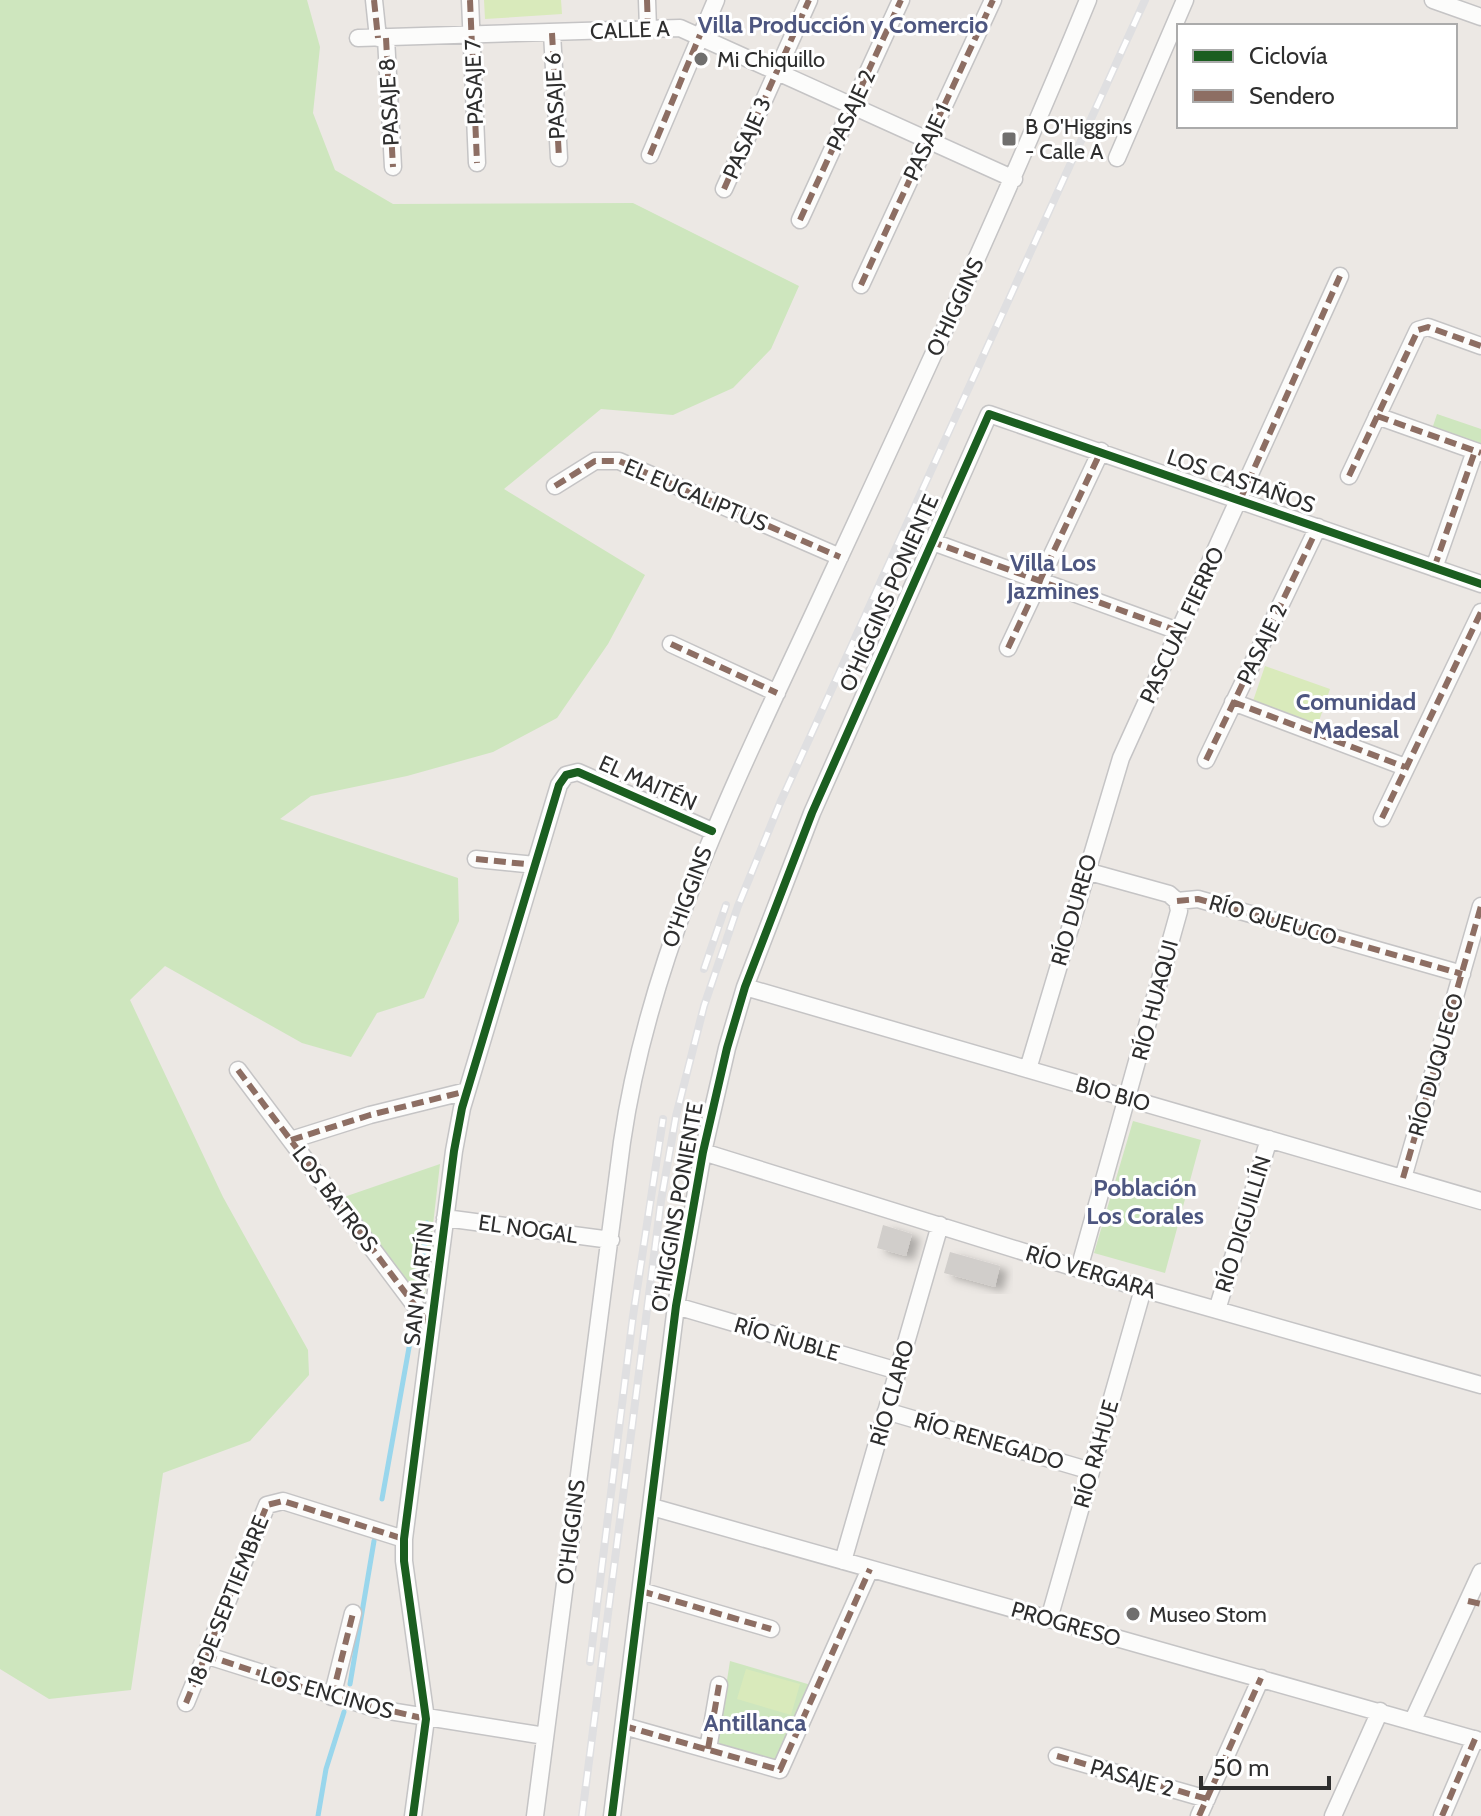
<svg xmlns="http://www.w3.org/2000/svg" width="1481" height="1816" viewBox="0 0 1481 1816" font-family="Cabin,sans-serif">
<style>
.green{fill:#cee6be}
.pitch{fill:#d9eabb}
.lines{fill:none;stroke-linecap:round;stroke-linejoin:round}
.stream{stroke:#99d6ec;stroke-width:5}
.building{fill:#d1cecb;filter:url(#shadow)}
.minor-casing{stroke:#c5c4c5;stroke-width:19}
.minor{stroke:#fcfcfb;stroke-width:16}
.rail-casing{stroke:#dfdfe1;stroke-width:8}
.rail{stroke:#fff;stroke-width:5;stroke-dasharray:15;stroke-linecap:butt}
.quiet{stroke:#8d6e63;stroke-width:6;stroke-dasharray:12 6;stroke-linecap:butt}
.cycleway-casing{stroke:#fff;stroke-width:13}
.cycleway{stroke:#1b5e20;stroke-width:8}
.poi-dot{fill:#706f6e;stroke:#fff;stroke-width:3}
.labels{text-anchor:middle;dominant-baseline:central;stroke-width:6;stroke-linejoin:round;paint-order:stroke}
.street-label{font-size:22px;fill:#2e2e2e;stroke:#fff}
.poi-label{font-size:22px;fill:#2e2e2e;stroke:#fff;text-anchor:start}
.neighbourhood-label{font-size:24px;font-weight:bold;fill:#4d5680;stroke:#fff}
</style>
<defs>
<filter id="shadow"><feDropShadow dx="8" dy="4.5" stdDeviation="4" flood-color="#0004"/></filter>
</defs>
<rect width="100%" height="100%" fill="#ece8e4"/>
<path class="green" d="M 0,0 L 307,0 L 320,47 L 313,113 L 335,170 L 393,204 L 633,203 L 799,286 L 771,349 L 733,388 L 673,415 L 601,409 L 504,489 L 645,575 L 608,644 L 557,718 L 493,752 L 407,776 L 311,796 L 280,819 L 458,878 L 459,921 L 424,998 L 377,1013 L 351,1057 L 302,1043 L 165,966 L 130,1000 L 223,1197 L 308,1350 L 309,1375 L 250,1441 L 163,1473 L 131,1690 L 49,1699 L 0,1669 Z
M 1437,414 L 1481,429 L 1481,446 L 1432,429 Z
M 1133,1121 L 1201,1140 L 1165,1273 L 1094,1253 Z
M 440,1164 L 424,1303 L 418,1303 L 344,1197 Z
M 730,1661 L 811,1685 L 778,1763 L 717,1744 Z"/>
<path class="pitch" d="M 484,0 L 561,0 L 562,14 L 485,19 Z
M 1265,666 L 1330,689 L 1318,724 L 1253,701 Z
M 746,1669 L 800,1684 L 791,1715 L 737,1699 Z"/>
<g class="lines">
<path class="stream" d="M 419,1291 L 427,1223
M 382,1499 L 415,1314
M 350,1684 L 374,1541
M 318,1816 L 326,1769 L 344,1712"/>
</g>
<path class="building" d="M 883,1225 L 912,1234 L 906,1256 L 877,1248 Z
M 950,1252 L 1000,1266 L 995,1287 L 944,1273 Z"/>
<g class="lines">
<g class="minor-casing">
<path id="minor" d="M 374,0 L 378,38
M 470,0 L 477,163
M 647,0 L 648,28
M 1433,0 L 1481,17
M 552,33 L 559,158
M 358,38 L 680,28 L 1014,179
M 386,38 L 393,167
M 650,155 L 716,0
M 1117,158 L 1185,0
M 724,189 L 809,0
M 800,220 L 901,0
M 861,285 L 993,0
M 1377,416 L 1481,453
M 1349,476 L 1418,330 L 1428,327 L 1481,346
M 555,486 L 595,461 L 619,461 L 840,557
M 930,541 L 1178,631
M 1434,568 L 1475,451
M 671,644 L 777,693
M 1008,648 L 1101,451
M 1233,702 L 1405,767
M 1206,760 L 1318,527
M 1382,818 L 1481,612
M 476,859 L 535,865
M 1086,871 L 1169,894 L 1177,901 L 1198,899 L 1462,974
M 745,987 L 1481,1201
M 1028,1069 L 1121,758 L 1340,276
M 238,1070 L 431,1327
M 291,1140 L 370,1115 L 467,1091
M 703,1152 L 1143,1289 L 1481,1385
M 1403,1178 L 1481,906
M 445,1218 L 611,1240
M 1079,1269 L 1179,911 L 1177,901
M 676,1306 L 898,1371
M 1217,1310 L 1269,1139
M 886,1411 L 1091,1471
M 652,1507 L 1481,1741
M 843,1561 L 940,1225
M 641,1591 L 771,1629
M 1049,1619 L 1143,1289
M 205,1655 L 377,1709 L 545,1736
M 332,1697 L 353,1613
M 186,1703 L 267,1505 L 283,1501 L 404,1539
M 1413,1720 L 1481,1572
M 624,1726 L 780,1770 L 870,1569
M 708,1749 L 719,1685
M 1057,1756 L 1207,1799
M 413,1816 L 426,1719 L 404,1561 L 404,1539 L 454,1151 L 462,1108 L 559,785 L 566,775 L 578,772 L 712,831
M 535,1816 L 622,1142 C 651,944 741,771 824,591 C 915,395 1006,200 1088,0
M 612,1816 L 676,1306 L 703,1152 L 727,1048 L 745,987 L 812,813 L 989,414 L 1481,584
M 1199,1816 L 1261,1678
M 1333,1816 L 1380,1711
M 1442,1816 L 1475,1739"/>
</g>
<use href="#minor" class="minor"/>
<g class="rail-casing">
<path id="rail" d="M 704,969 L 726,905
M 590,1662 L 633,1316 L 663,1119
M 582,1816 L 661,1201 L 676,1116 L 704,1006 L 738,906 L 780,803 L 1145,0"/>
</g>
<use href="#rail" class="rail"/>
<path class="quiet" d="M 374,0 L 378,38
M 470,0 L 477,163
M 647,0 L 648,28
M 552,33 L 559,158
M 386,38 L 393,167
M 650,155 L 700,35
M 724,189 L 809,0
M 800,220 L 901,0
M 861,285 L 993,0
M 1377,416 L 1481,453
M 1349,476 L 1418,330 L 1428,327 L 1481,346
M 555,486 L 595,461 L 619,461 L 840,557
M 1240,500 L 1340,276
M 930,541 L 1178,631
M 1434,568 L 1475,451
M 671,644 L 777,693
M 1008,648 L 1101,451
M 1233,702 L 1405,767
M 1206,760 L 1318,527
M 1382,818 L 1481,612
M 476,859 L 535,865
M 1177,901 L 1198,899 L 1462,974
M 238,1070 L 431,1327
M 291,1140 L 370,1115 L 467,1091
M 1403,1178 L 1481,906
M 641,1591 L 771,1629
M 1468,1601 L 1481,1604
M 205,1655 L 332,1697 L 426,1719
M 332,1697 L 353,1613
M 186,1703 L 267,1505 L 283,1501 L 404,1539
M 624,1726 L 780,1770 L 870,1569
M 708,1749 L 719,1685
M 1057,1756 L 1207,1799
M 1199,1816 L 1261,1678
M 1442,1816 L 1475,1739"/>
<g class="cycleway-casing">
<path id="cycleway" d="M 413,1816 L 426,1719 L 404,1561 L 404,1539 L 454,1151 L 462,1108 L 559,785 L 566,775 L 578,772 L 712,831
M 612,1816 L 676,1306 L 703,1152 L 727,1048 L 745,987 L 812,813 L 989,414 L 1481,584"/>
</g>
<use href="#cycleway" class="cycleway"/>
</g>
<g class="poi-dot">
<circle cx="701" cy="59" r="8"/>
<rect x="1001" y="131" width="16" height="16" rx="4"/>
<circle cx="1133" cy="1614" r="8"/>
</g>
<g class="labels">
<g class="street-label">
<text transform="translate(630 30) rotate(-2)">CALLE A</text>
<text transform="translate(474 82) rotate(-92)">PASAJE 7</text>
<text transform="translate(555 96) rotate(-93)">PASAJE 6</text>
<text transform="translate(389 102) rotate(-93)">PASAJE 8</text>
<text transform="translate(851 110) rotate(-65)">PASAJE 2</text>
<text transform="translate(747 138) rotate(-66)">PASAJE 3</text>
<text transform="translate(927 142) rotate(-65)">PASAJE 1</text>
<text transform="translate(955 307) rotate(-65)">O'HIGGINS</text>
<text transform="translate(1241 481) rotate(19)">LOS CASTAÑOS</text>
<text transform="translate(696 495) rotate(23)">EL EUCALIPTUS</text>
<text transform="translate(889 593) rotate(-66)">O'HIGGINS PONIENTE</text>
<text transform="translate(1182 625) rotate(-65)">PASCUAL FIERRO</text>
<text transform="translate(1262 644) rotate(-64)">PASAJE 2</text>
<text transform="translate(648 783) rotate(24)">EL MAITÉN</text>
<text transform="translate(687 897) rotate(-70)">O'HIGGINS</text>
<text transform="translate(1074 910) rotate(-74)">RÍO DUREO</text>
<text transform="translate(1273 920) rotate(16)">RÍO QUEUCO</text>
<text transform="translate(1155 1000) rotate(-75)">RÍO HUAQUI</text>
<text transform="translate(1436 1065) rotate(-74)">RÍO DUQUECO</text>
<text transform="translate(1113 1094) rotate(16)">BIO BIO</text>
<text transform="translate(335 1199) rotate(53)">LOS BATROS</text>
<text transform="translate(677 1207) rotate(-80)">O'HIGGINS PONIENTE</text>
<text transform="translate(1243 1224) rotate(-73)">RÍO DIGUILLÍN</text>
<text transform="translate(528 1229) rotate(8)">EL NOGAL</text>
<text transform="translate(1091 1272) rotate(17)">RÍO VERGARA</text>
<text transform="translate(419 1284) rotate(-83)">SAN MARTÍN</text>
<text transform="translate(787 1339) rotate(16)">RÍO ÑUBLE</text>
<text transform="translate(892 1393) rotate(-74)">RÍO CLARO</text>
<text transform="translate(989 1441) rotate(16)">RÍO RENEGADO</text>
<text transform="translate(1096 1454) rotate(-74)">RÍO RAHUE</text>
<text transform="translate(571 1532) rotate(-83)">O'HIGGINS</text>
<text transform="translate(228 1601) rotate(-68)">18 DE SEPTIEMBRE</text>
<text transform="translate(1066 1624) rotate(16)">PROGRESO</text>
<text transform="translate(327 1693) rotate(16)">LOS ENCINOS</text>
<text transform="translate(1132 1778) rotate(16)">PASAJE 2</text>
</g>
<g class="poi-label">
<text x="717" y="59">Mi Chiquillo</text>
<text x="1025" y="126">B O'Higgins<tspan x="1025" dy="25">- Calle A</tspan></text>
<text x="1149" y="1614">Museo Stom</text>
</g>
<g class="neighbourhood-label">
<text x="843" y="24">Villa Producción y Comercio</text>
<text x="1053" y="562">Villa Los<tspan x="1053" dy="28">Jazmines</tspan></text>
<text x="1356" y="701">Comunidad<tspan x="1356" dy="28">Madesal</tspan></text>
<text x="1145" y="1187">Población<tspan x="1145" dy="28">Los Corales</tspan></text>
<text x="755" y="1722">Antillanca</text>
</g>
</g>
<rect x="1177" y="24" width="280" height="104" fill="#ffffff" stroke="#ababab" stroke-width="2"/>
<rect x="1193" y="50" width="40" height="12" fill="#1b5e20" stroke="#ababab" stroke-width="2"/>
<text x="1249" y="64" font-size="24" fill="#2e2e2e">Ciclovía</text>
<rect x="1193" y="90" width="40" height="12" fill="#8d6e63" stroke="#ababab" stroke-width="2"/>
<text x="1249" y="104" font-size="24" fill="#2e2e2e">Sendero</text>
<path d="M1201 1776v12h128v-12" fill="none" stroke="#2e2e2e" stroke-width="4"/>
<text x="1213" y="1776" font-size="24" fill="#2e2e2e" stroke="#ffffff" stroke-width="6" paint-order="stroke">50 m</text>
</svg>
